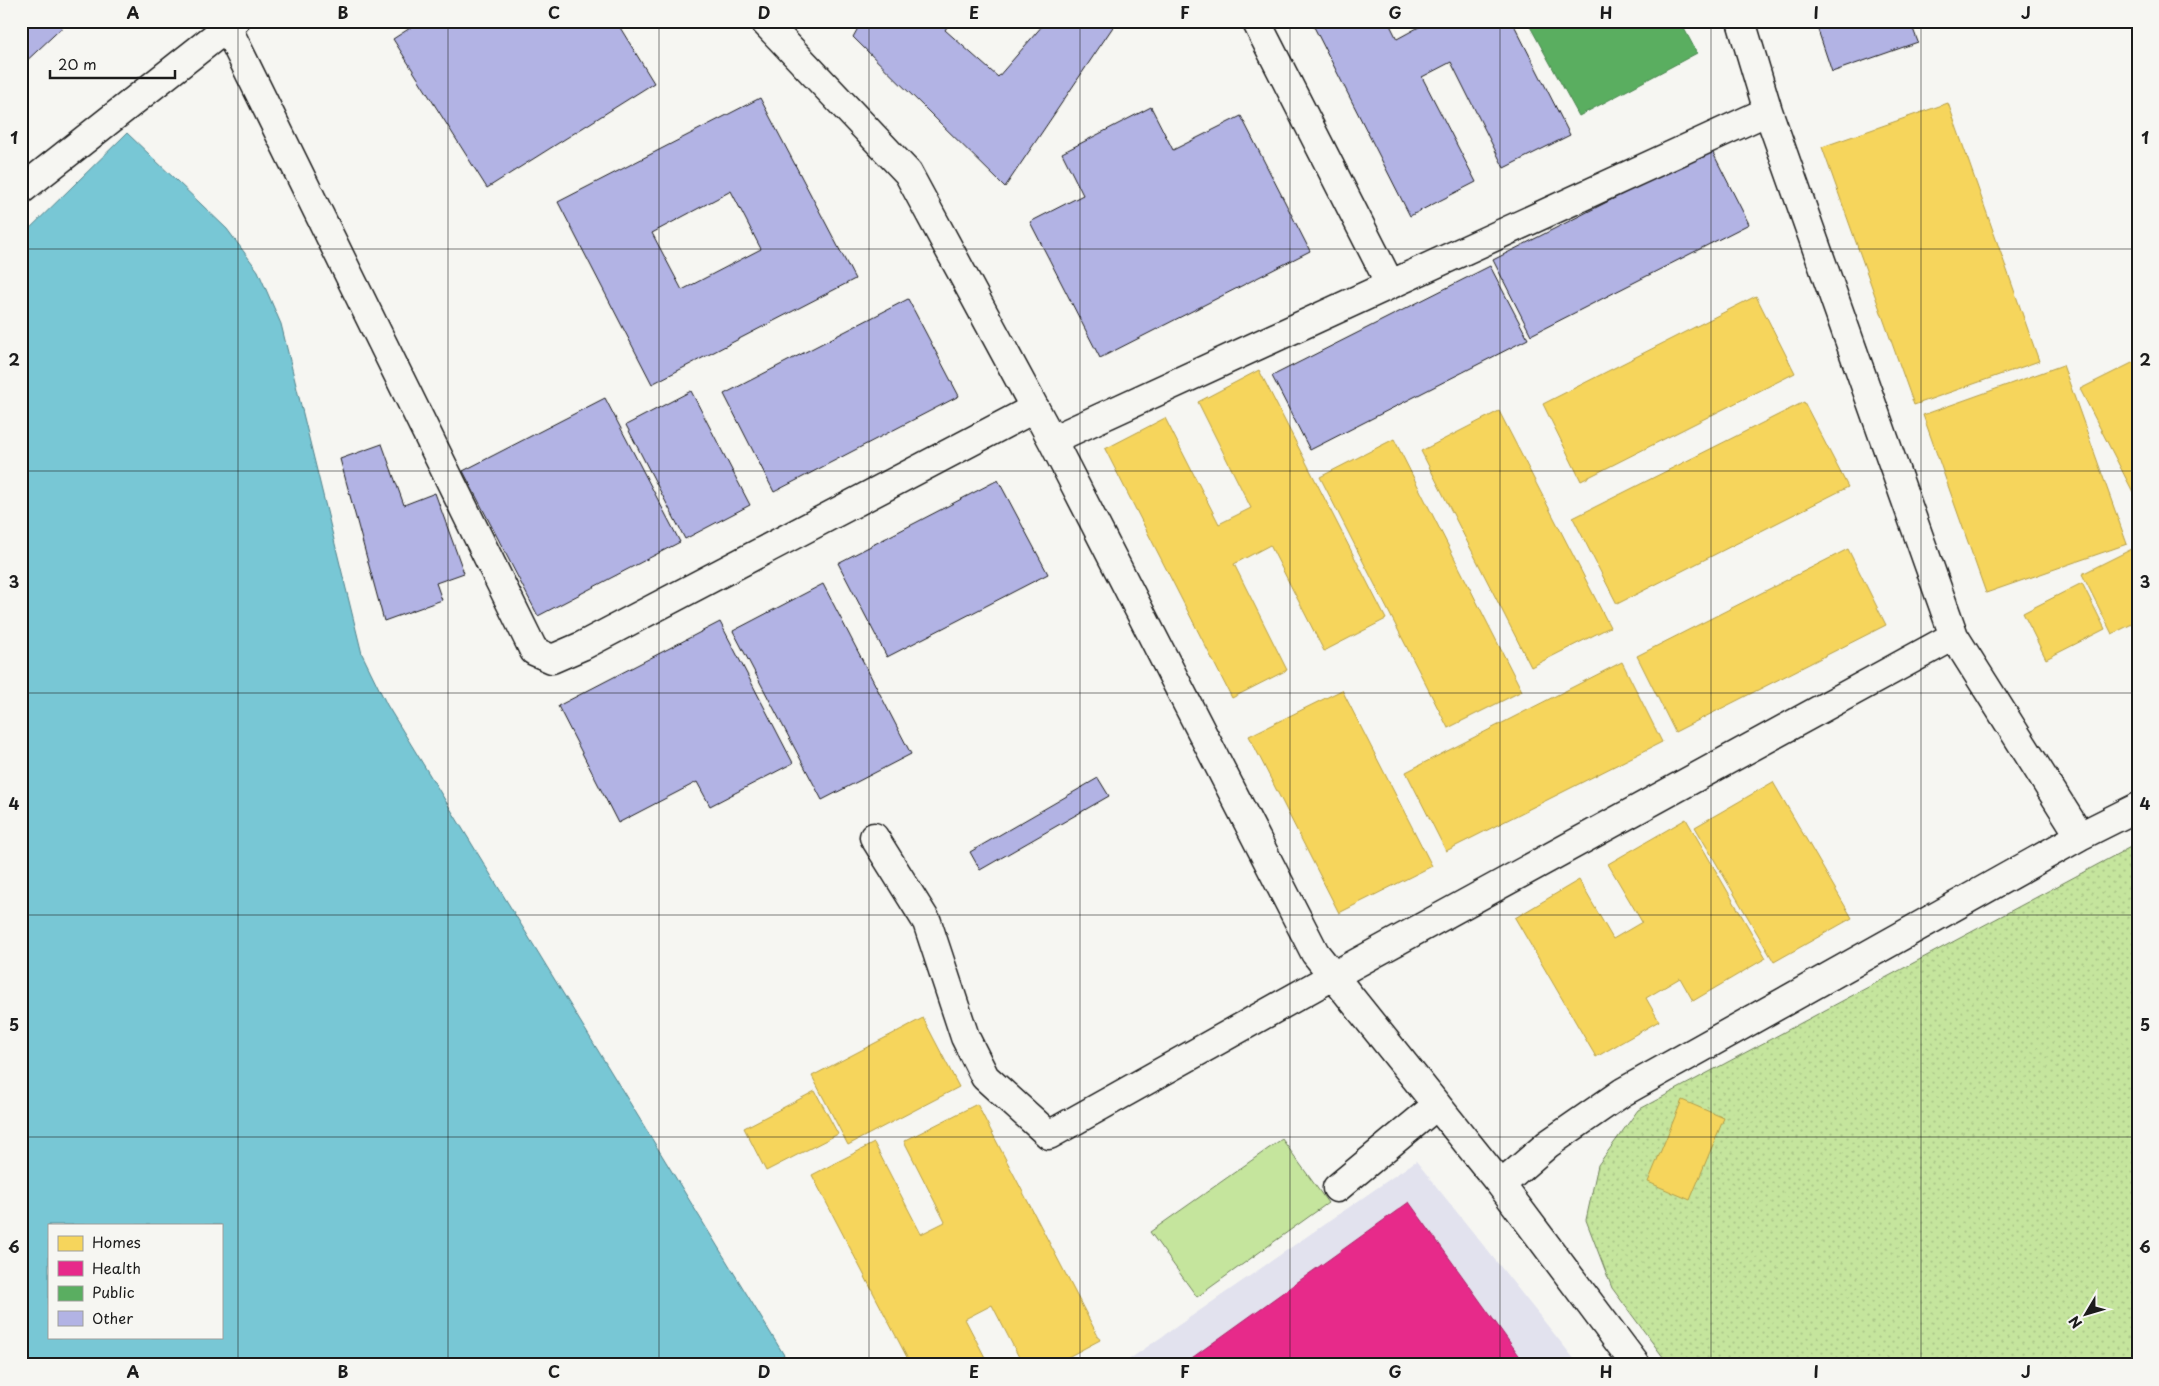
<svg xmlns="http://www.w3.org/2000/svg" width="2159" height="1386" viewBox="0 0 2159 1386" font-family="'Playpen Sans',sans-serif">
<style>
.built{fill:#e2e2ee}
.grass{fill:url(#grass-dots);stroke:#70805c}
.garden{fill:#c5e59d;stroke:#70805c}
.water{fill:#78c7d5;stroke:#53838b;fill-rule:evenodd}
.homes{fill:#f6d55c;stroke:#b59e49}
.health{fill:#e7298a;stroke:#aa2569}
.public{fill:#5aae61;stroke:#47824c}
.building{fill:#b2b3e4;stroke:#1c1c1c;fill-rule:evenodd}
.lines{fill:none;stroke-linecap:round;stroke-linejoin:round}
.minor-casing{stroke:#1c1c1c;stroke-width:31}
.minor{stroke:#f6f6f2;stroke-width:28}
.grid{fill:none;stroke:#1c1c1c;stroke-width:1;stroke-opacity:0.55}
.neatline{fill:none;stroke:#1c1c1c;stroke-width:2}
.grid-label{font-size:16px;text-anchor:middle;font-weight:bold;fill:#1c1c1c}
</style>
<defs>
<pattern id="grass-dots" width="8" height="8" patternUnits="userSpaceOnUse" patternTransform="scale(1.25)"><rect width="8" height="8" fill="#c5e59d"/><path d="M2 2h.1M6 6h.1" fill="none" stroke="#a9c487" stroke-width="1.8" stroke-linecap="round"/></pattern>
</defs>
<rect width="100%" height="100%" fill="#f6f6f2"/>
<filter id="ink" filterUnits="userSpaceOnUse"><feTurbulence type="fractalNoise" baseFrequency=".02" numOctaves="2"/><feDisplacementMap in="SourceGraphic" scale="10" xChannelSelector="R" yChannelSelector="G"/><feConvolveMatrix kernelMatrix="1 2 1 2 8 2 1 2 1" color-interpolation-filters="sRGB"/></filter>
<g filter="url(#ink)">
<path class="built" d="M 1416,1161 L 1579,1365 L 1121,1365 Z"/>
<path class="grass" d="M 2138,843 L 2138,1365 L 1669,1365 L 1612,1288 L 1586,1220 L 1598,1165 L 1638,1110 Z"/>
<path class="garden" d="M 1282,1139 L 1328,1203 L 1197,1297 L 1150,1232 Z"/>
<path class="water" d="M 127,133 L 227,229 L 258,271 L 281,324 L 362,654 L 387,705 L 790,1365 L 21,1365 L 21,237 ZM 49,1225 L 221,1225 L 221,1337 L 49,1337 Z"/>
<path class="homes" d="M 1948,103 L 2039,361 L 1914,405 L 1822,147 Z
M 1756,296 L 1795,373 L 1581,481 L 1543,404 Z
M 2138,360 L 2138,490 L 2133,492 L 2080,389 Z
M 2063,365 L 2127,544 L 1986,593 L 1923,415 Z
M 1259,370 L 1386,619 L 1324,651 L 1270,545 L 1234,564 L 1287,670 L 1232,698 L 1105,449 L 1165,418 L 1219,524 L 1251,508 L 1198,402 Z
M 1804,402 L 1848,487 L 1617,604 L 1573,518 Z
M 1499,411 L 1610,627 L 1531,667 L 1421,451 Z
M 1394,439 L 1522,691 L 1448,728 L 1320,477 Z
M 2138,546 L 2138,621 L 2112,634 L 2082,574 Z
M 1848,549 L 1886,625 L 1675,732 L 1637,656 Z
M 2082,583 L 2105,629 L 2046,659 L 2023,613 Z
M 1622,662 L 1662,742 L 1446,851 L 1406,772 Z
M 1342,690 L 1432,866 L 1339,913 L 1249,736 Z
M 1773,782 L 1852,918 L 1774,962 L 1695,827 Z
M 1686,819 L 1766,958 L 1693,1001 L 1680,978 L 1646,998 L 1659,1021 L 1596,1057 L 1515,918 L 1579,880 L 1613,939 L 1642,922 L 1608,864 Z
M 923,1018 L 959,1087 L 848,1145 L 812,1076 Z
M 815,1091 L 838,1134 L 766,1171 L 744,1128 Z
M 1682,1100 L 1724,1118 L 1690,1200 L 1648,1182 Z
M 977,1104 L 1100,1340 L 1053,1365 L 1023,1365 L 992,1305 L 965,1319 L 989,1365 L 911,1365 L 812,1175 L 874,1143 L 921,1234 L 945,1222 L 904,1141 Z"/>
<path class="health" d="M 1409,1202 L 1526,1365 L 1182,1365 Z"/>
<path class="public" d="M 1527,21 L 1680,21 L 1697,53 L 1579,116 Z"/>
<path class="building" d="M 21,21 L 69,21 L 21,66 Z
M 421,21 L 616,21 L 654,83 L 487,188 L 393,39 Z
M 862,21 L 951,21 L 945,30 L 998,77 L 1043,25 L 1040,21 L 1117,21 L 1005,187 L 853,37 Z
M 1311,21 L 1388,21 L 1397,39 L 1430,21 L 1512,21 L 1570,135 L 1504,168 L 1451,62 L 1422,77 L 1476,182 L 1410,216 Z
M 1815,21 L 1910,21 L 1918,42 L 1832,72 Z
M 760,98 L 855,279 L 652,384 L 558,202 ZM 731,191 L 761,249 L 682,290 L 652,233 Z
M 1151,107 L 1173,150 L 1241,116 L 1310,251 L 1100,358 L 1030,222 L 1083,195 L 1062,153 Z
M 1711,149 L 1749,224 L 1531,335 L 1493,260 Z
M 1490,266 L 1528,339 L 1310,450 L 1272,376 Z
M 908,299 L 959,396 L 774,492 L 724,394 Z
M 691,391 L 750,505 L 685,539 L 626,425 Z
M 605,398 L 680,542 L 538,616 L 463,471 Z
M 382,444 L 404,505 L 435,493 L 464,573 L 436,583 L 442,600 L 384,621 L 340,459 Z
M 998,480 L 1048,574 L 887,657 L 838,563 Z
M 823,584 L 911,754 L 822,800 L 733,631 Z
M 720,622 L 793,763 L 710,806 L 697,782 L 618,823 L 558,706 Z
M 1098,778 L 1109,796 L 980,870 L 970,852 Z"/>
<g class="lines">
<g class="minor-casing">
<path id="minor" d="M 764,21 L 908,173 L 1052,440 L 1315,953 L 1501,1185 L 1636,1365
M 1256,21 L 1390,284
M 1741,21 L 1768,111 L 1954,636 L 2080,836
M 228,29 L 534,651 L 552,659 L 582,646 L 1035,408
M 21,190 L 235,21
M 1052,440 L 1768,111
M 874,837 L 927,922 L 965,1037 L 985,1077 L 1049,1135 L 1333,976 L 1954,636
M 1501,1185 L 1548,1144 L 1623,1092 L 2080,836 L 2138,807
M 1337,1188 L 1437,1105"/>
</g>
<use href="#minor" class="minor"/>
</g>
</g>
<path class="grid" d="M 238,21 L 238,1365M 448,21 L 448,1365M 659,21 L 659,1365M 869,21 L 869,1365M 1080,21 L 1080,1365M 1290,21 L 1290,1365M 1500,21 L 1500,1365M 1711,21 L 1711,1365M 1921,21 L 1921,1365M 21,249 L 2138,249M 21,471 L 2138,471M 21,693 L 2138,693M 21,915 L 2138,915M 21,1137 L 2138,1137"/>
<rect width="2159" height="1386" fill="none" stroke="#f6f6f2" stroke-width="55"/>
<rect x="48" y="1224" width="175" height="115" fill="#f6f6f2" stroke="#9f9f9c"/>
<rect x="58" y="1236" width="25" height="15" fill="#f6d55c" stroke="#9f9f9c"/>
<text x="92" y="1248" font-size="15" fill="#1c1c1c">Homes</text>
<rect x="58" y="1261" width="25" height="15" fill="#e7298a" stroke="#9f9f9c"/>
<text x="92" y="1274" font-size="15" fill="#1c1c1c">Health</text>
<rect x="58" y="1286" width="25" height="15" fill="#5aae61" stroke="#9f9f9c"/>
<text x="92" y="1298" font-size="15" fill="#1c1c1c">Public</text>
<rect x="58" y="1311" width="25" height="15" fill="#b2b3e4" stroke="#9f9f9c"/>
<text x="92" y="1324" font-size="15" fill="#1c1c1c">Other</text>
<g transform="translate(2086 1314) rotate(232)" stroke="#f6f6f2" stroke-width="4" paint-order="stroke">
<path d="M0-4L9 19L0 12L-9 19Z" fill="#1c1c1c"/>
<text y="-8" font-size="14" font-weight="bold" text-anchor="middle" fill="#1c1c1c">N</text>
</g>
<path d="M50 70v8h125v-8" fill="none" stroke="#1c1c1c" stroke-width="2.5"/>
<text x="58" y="70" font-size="15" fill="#1c1c1c" stroke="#f6f6f2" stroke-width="4" paint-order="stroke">20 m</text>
<rect x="28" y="28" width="2104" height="1330" class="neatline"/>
<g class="grid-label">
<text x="133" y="19">A</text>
<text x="343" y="19">B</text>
<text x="554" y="19">C</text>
<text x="764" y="19">D</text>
<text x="974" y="19">E</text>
<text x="1185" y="19">F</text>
<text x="1395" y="19">G</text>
<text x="1606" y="19">H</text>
<text x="1816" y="19">I</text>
<text x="2026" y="19">J</text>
<text x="14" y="144">1</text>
<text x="2145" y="144">1</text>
<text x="14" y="366">2</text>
<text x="2145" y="366">2</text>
<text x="14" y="588">3</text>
<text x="2145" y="588">3</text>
<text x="14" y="810">4</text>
<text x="2145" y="810">4</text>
<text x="14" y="1031">5</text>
<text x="2145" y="1031">5</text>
<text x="14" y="1253">6</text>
<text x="2145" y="1253">6</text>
<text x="133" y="1378">A</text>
<text x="343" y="1378">B</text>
<text x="554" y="1378">C</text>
<text x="764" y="1378">D</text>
<text x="974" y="1378">E</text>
<text x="1185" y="1378">F</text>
<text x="1395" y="1378">G</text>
<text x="1606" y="1378">H</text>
<text x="1816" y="1378">I</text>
<text x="2026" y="1378">J</text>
</g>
</svg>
